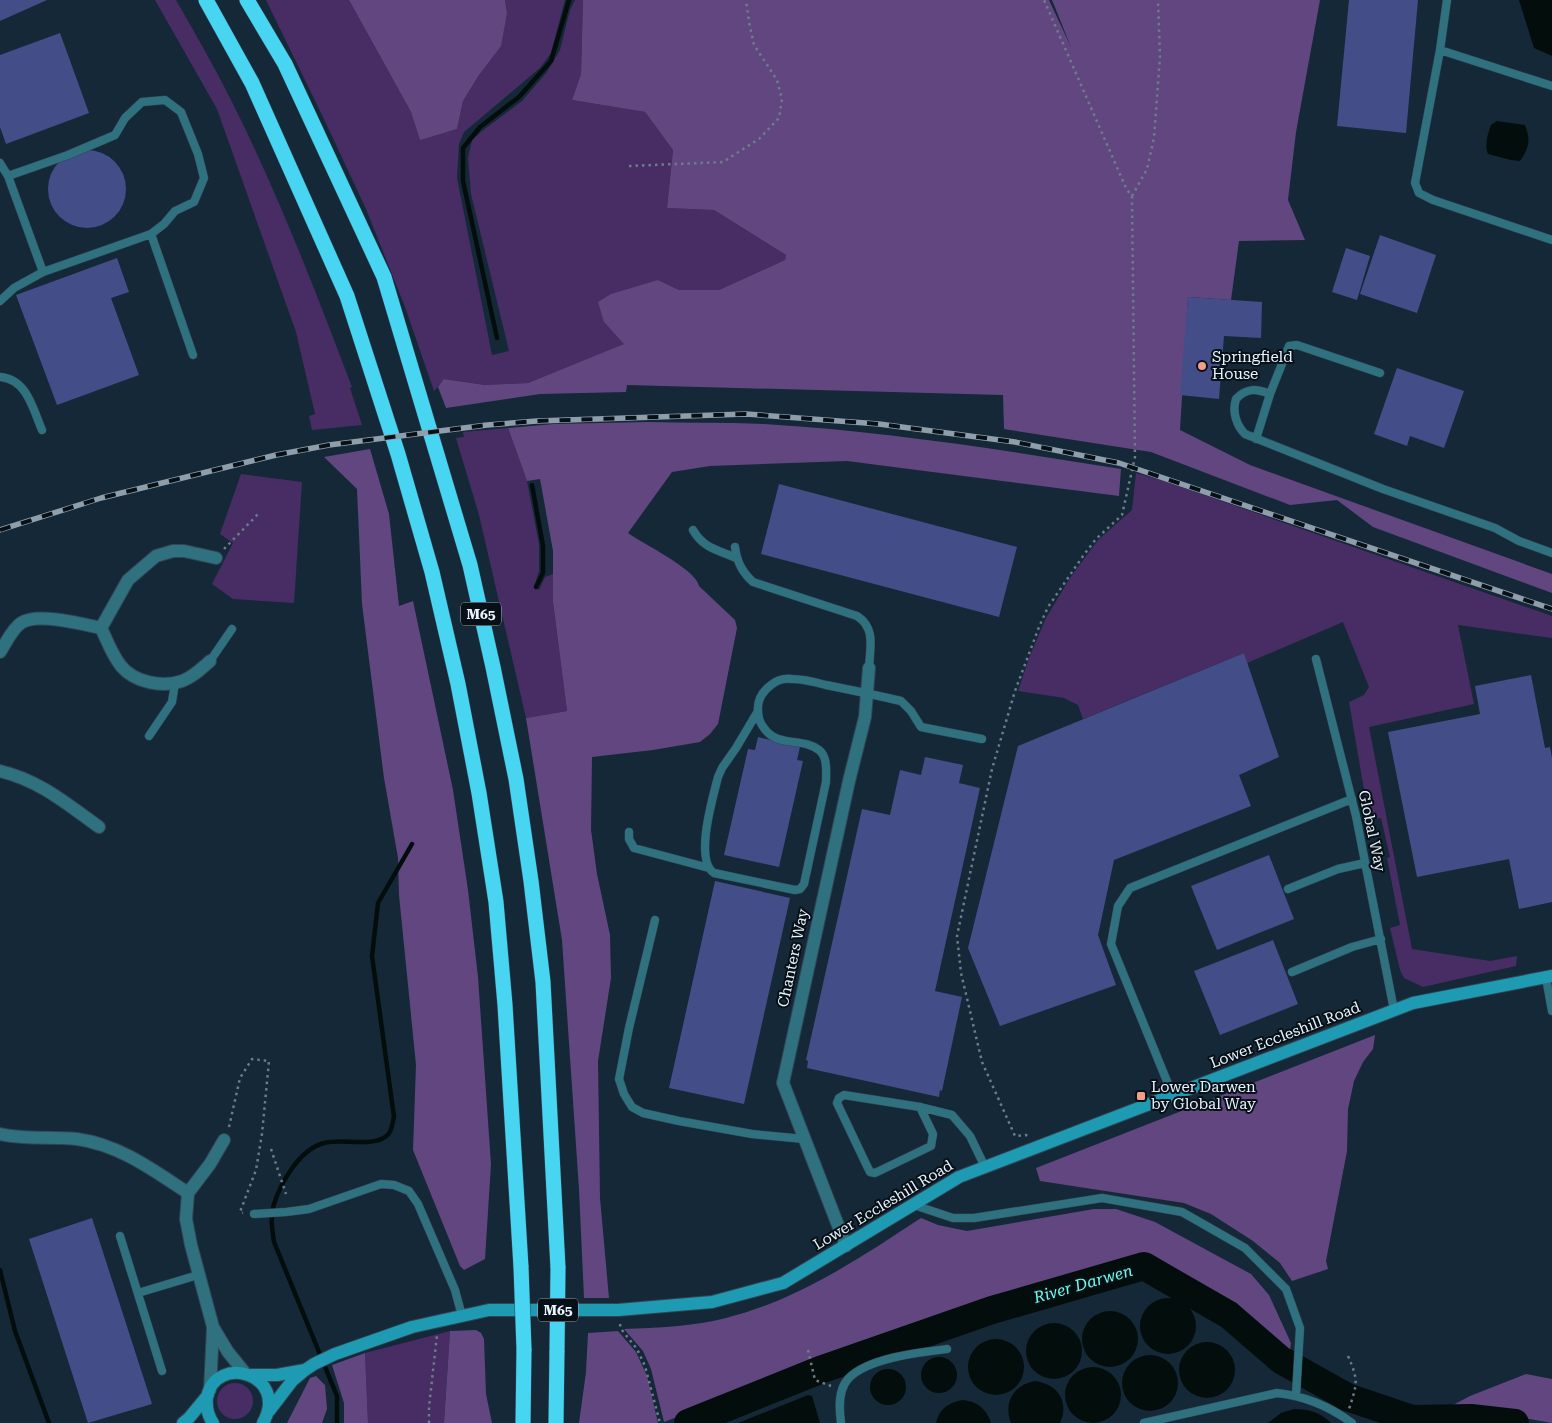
<svg xmlns="http://www.w3.org/2000/svg" width="1552" height="1423" viewBox="0 0 1552 1423" font-family="'Roboto Serif',serif">
<style>
.green{fill:#472d63}
.forest{fill:#624680}
.water{fill:#030e0c}
.lines{fill:none;stroke-linecap:round;stroke-linejoin:round}
.stream{stroke:#030e0c;stroke-width:4.5}
.river{stroke:#030e0c;stroke-width:28}
.building{fill:#434d87}
.lane-casing{stroke:#324554;stroke-width:9}
.street-casing{stroke:#324554;stroke-width:14}
.secondary-casing{stroke:#324554;stroke-width:14}
.highway-casing{stroke:#324554;stroke-width:16}
.path{stroke:#6c7d8a;stroke-width:2.5;stroke-dasharray:2.5 4;stroke-linecap:butt}
.lane{stroke:#2f717f;stroke-width:8}
.street{stroke:#2f717f;stroke-width:12}
.secondary{stroke:#1e9bb2;stroke-width:12}
.highway{stroke:#47d5f2;stroke-width:15}
.rail-casing{stroke:#8f9eab;stroke-width:5.5}
.rail{stroke:#081017;stroke-width:4;stroke-dasharray:11;stroke-linecap:butt}
.highway-bridge-casing{stroke:#324554;stroke-width:16;stroke-linecap:butt}
.highway-bridge{stroke:#47d5f2;stroke-width:15}
.poi-dot{fill:#f49e87;stroke:#081017;stroke-width:2}
.labels{text-anchor:middle;dominant-baseline:central;stroke-width:4;stroke-linejoin:round;paint-order:stroke}
.shield{fill:#081017;stroke:#a4b0b9;stroke-width:1}
.shield-label{font-size:14px;font-weight:bold;fill:#e7f4fe}
.poi-label{font-size:15px;fill:#e7f4fe;stroke:#081017;text-anchor:start}
.street-label{font-size:15px;fill:#e7f4fe;stroke:#081017}
.water-label{font-size:16px;font-style:italic;fill:#71feeb;stroke:#081017}
</style>
<rect width="100%" height="100%" fill="#152838"/>
<path class="green" d="M 155,0 L 176,0 C 195,33 214,66 231,100 C 278,193 315,290 352,387 L 350,388 L 362,425 L 312,430 L 309,416 L 315,414 L 296,332 L 217,109 Z
M 266,0 L 349,0 L 411,112 L 420,139 L 457,129 L 463,101 L 479,75 L 507,13 L 505,0 L 565,0 L 551,53 L 540,68 L 464,132 L 459,144 L 457,178 L 492,355 L 509,351 L 471,194 L 468,158 L 472,140 L 482,131 L 522,101 L 547,72 L 560,50 L 570,10 L 575,0 L 583,0 L 581,74 L 572,100 L 645,112 L 673,150 L 667,208 L 714,210 L 786,255 L 785,260 L 719,290 L 679,290 L 658,280 L 604,322 L 625,344 L 528,383 L 485,385 L 445,379 L 434,391 L 405,307 L 366,209 L 323,117 Z
M 508,428 L 527,481 L 539,544 L 539,571 L 534,587 L 539,590 L 545,577 L 553,574 L 553,602 L 567,711 L 526,718 L 479,515 L 456,438 L 464,437 L 463,432 Z
M 1136,473 L 1164,481 L 1552,616 L 1552,638 L 1458,625 L 1474,704 L 1369,727 L 1412,949 L 1490,961 L 1517,956 L 1516,966 L 1423,987 L 1404,978 L 1400,970 L 1390,928 L 1400,925 L 1387,858 L 1390,857 L 1381,818 L 1369,819 L 1349,702 L 1364,695 L 1369,687 L 1343,622 L 1247,663 L 1244,653 L 1083,719 L 1078,705 L 1064,698 L 1018,691 L 1029,658 L 1046,618 L 1070,578 L 1098,540 L 1132,510 Z
M 241,474 L 302,482 L 294,603 L 233,599 L 212,584 L 233,543 L 220,534 Z
M 450,1331 L 444,1423 L 368,1423 L 365,1353 Z
M217 1401a18 18 0 1 1 36 0a18 18 0 1 1-36 0Z"/>
<path class="forest" d="M 349,0 L 505,0 L 507,13 L 501,46 L 479,75 L 463,101 L 457,129 L 420,140 L 411,112 Z
M 583,0 L 1049,0 L 1071,47 L 1052,0 L 1320,0 L 1296,132 L 1288,200 L 1305,240 L 1239,241 L 1231,300 L 1188,297 L 1180,430 L 1250,465 L 1552,574 L 1552,593 L 1373,527 L 1337,500 L 1290,505 L 1151,452 L 1004,429 L 1003,395 L 627,385 L 626,392 L 540,394 L 446,408 L 438,387 L 444,379 L 485,385 L 528,383 L 624,344 L 604,322 L 598,302 L 611,294 L 658,280 L 679,290 L 719,290 L 785,260 L 786,255 L 714,210 L 667,208 L 673,150 L 645,112 L 572,100 L 581,74 Z
M 647,422 C 686,423 725,422 764,424 C 884,431 1002,450 1121,469 L 1119,496 L 847,461 L 710,466 L 672,472 L 628,533 C 643,544 696,569 699,586 L 735,620 L 737,628 L 718,724 L 710,734 L 700,742 L 653,750 L 592,757 L 591,830 L 597,874 L 610,935 L 611,978 L 598,1061 L 600,1198 L 609,1298 L 584,1298 L 579,1189 L 562,940 L 526,718 L 567,711 L 553,602 L 553,551 L 540,479 L 527,481 L 508,428 L 554,424 Z
M 370,449 L 389,514 L 399,606 L 413,601 L 453,790 L 468,890 L 478,977 L 491,1164 L 485,1259 L 464,1270 L 460,1266 L 413,1150 L 416,1065 L 399,895 L 398,858 L 384,778 L 362,604 L 357,489 L 324,457 Z
M 1375,1035 L 1373,1049 L 1363,1062 L 1354,1081 L 1348,1109 L 1347,1151 L 1326,1261 L 1328,1269 L 1292,1281 L 1280,1263 L 1253,1241 L 1211,1214 L 1184,1203 L 1040,1181 L 1036,1168 Z
M 1094,1209 L 1116,1209 L 1155,1222 L 1251,1274 L 1269,1295 L 1291,1343 L 1289,1359 L 1234,1310 L 1144,1258 L 1135,1259 L 984,1300 L 664,1422 L 651,1369 L 643,1351 L 624,1329 C 656,1328 696,1326 726,1318 C 798,1300 860,1258 921,1218 L 938,1225 L 967,1231 Z
M 476,1330 L 481,1333 L 484,1339 L 486,1394 L 492,1423 L 444,1423 L 450,1331 Z
M 618,1331 L 636,1352 L 647,1376 L 658,1423 L 579,1423 L 586,1372 L 588,1333 Z
M 365,1353 L 368,1423 L 344,1423 L 344,1403 L 332,1365 Z
M 1526,1374 L 1552,1379 L 1552,1423 L 1453,1405 L 1470,1396 Z
M 316,1376 L 325,1385 L 327,1409 L 322,1423 L 287,1423 L 310,1378 Z"/>
<path class="water" d="M 1519,0 L 1552,0 L 1552,56 L 1534,48 Z
M 1497,121 L 1525,125 C 1531,140 1529,148 1520,161 L 1511,160 L 1488,154 C 1484,144 1488,134 1491,125 Z
M1140 1326a28 28 0 1 1 56 0a28 28 0 1 1-56 0Z
M1082 1339a28 28 0 1 1 56 0a28 28 0 1 1-56 0Z
M1026 1351a28 28 0 1 1 56 0a28 28 0 1 1-56 0Z
M968 1367a28 28 0 1 1 56 0a28 28 0 1 1-56 0Z
M1179 1370a28 28 0 1 1 56 0a28 28 0 1 1-56 0Z
M1122 1383a28 28 0 1 1 56 0a28 28 0 1 1-56 0Z
M921 1375a18 18 0 1 1 36 0a18 18 0 1 1-36 0Z
M1065 1395a28 28 0 1 1 56 0a28 28 0 1 1-56 0Z
M870 1387a18 18 0 1 1 36 0a18 18 0 1 1-36 0Z
M 1035,1381 C 1057,1384 1070,1401 1060,1423 L 1011,1423 C 1003,1402 1014,1385 1035,1381 Z
M 808,1395 L 812,1396 L 820,1423 L 738,1423 Z
M 963,1400 C 978,1402 986,1408 991,1423 L 936,1423 C 939,1409 949,1402 963,1400 Z
M 1294,1409 C 1309,1409 1320,1412 1331,1423 L 1268,1423 L 1281,1413 Z"/>
<g class="lines">
<path class="stream" d="M 497,338 L 463,181 L 463,148 L 480,127 L 519,97 L 551,61 L 569,0
M 532,485 L 543,546 L 543,573 L 536,587
M 0,1270 L 15,1331 L 49,1423
M 337,1423 L 337,1396 L 274,1242 C 272,1229 270,1217 274,1204 C 281,1182 300,1149 324,1143 C 341,1138 371,1147 385,1137 C 392,1133 392,1124 394,1117 L 372,956 L 378,903 L 412,844"/>
<path class="river" d="M 688,1423 L 820,1370 L 992,1310 L 1144,1266 L 1229,1315 L 1281,1360 L 1347,1397 L 1412,1419 L 1471,1418 L 1515,1423"/>
</g>
<path class="building" d="M 0,0 L 47,0 L 0,21 Z
M 1349,0 L 1418,0 L 1406,133 L 1337,126 Z
M 60,33 L 89,113 L 6,144 L 0,127 L 0,55 Z
M48 189a39 39 0 1 1 78 0a39 39 0 1 1-78 0Z
M 1380,235 L 1436,255 L 1417,313 L 1360,294 Z
M 1346,248 L 1370,256 L 1357,300 L 1332,292 Z
M 117,258 L 129,292 L 111,298 L 139,375 L 57,405 L 16,295 Z
M 1188,297 L 1262,302 L 1261,338 L 1224,336 L 1219,399 L 1180,395 Z
M 1397,368 L 1464,391 L 1444,448 L 1410,436 L 1407,446 L 1374,434 Z
M 779,484 L 1017,547 L 999,617 L 761,554 Z
M 1244,653 L 1279,757 L 1239,775 L 1251,806 L 1114,860 L 1098,935 L 1116,985 L 1000,1026 L 968,948 L 1018,746 Z
M 1531,675 L 1545,748 L 1550,747 L 1552,758 L 1552,902 L 1519,909 L 1509,859 L 1417,877 L 1388,732 L 1480,714 L 1475,686 Z
M 758,737 L 800,747 L 797,760 L 803,761 L 779,867 L 724,855 L 748,749 L 755,750 Z
M 925,757 L 963,765 L 959,783 L 980,788 L 935,991 L 962,997 L 942,1091 L 940,1090 L 939,1097 L 807,1068 L 808,1061 L 806,1060 L 862,809 L 890,815 L 900,770 L 921,775 Z
M 1269,855 L 1294,919 L 1217,950 L 1191,886 Z
M 715,881 L 790,898 L 744,1104 L 669,1088 Z
M 1273,940 L 1298,1004 L 1220,1035 L 1194,971 Z
M 92,1218 L 152,1404 L 88,1423 L 29,1239 Z"/>
<g class="lines">
<g class="lane-casing">
<path id="lane" d="M 1447,0 L 1440,50 L 1415,183 L 1419,193 L 1433,200 L 1552,240
M 1440,50 L 1552,86
M 0,163 L 8,176
M 43,272 L 8,176 L 68,155 L 115,135 L 125,118 L 142,102 L 165,100 L 181,112 L 198,154 L 204,178 L 194,202 L 175,211 L 164,224 L 151,234
M 0,301 L 14,288 L 43,272 L 151,234 L 193,355
M 0,377 C 27,379 33,409 42,430
M 1270,394 C 1257,389 1247,387 1236,399 C 1232,411 1236,425 1245,434 L 1383,489 L 1495,528 L 1519,541 L 1552,553
M 1256,439 L 1270,394 L 1289,346 L 1297,345 L 1380,373
M 693,530 C 703,548 718,550 736,558
M 735,547 C 737,562 742,572 753,582 L 857,616 C 876,628 870,648 869,668
M 1316,659 L 1356,816 L 1394,1010
M 210,661 L 232,629
M 758,711 L 736,748 L 722,768 L 718,777 C 713,797 694,860 714,873 L 795,890 L 800,889 L 804,884 L 826,782 C 826,772 828,757 819,750 C 803,737 777,748 764,728 C 760,723 758,717 758,711 C 757,700 763,691 771,685 C 777,680 785,678 792,679 C 804,679 815,682 826,685 C 851,690 876,695 901,701 L 911,711 L 921,727 L 982,739
M 149,736 L 172,702 L 175,683
M 629,832 L 629,839 L 634,848 L 709,868
M 1288,889 L 1338,869 L 1365,863
M 655,920 L 629,1028 L 619,1079 L 624,1094 L 632,1107 L 643,1113 L 679,1121 L 752,1134 L 804,1139
M 1292,972 L 1352,947 L 1381,939
M 1546,978 L 1552,1011
M 1173,1096 L 1111,944 L 1118,906 L 1130,888 L 1352,799
M 920,1107 L 933,1134 L 931,1146 L 875,1173 L 870,1172 L 867,1166 L 837,1103 L 839,1098 L 844,1095 L 920,1107 L 952,1115 L 970,1136 L 985,1167
M 914,1205 L 953,1218 L 974,1218 L 1102,1198 L 1182,1212 L 1245,1248 L 1286,1289 L 1300,1328 L 1296,1395
M 254,1214 L 286,1212 L 309,1209 L 381,1184 L 394,1185 L 409,1191 L 418,1204 L 455,1290 L 462,1316
M 120,1236 L 162,1371
M 138,1293 L 198,1275
M 841,1423 C 839,1408 838,1390 848,1379 C 867,1358 921,1352 947,1349
M 1144,1423 L 1277,1393 C 1306,1396 1329,1406 1352,1423"/>
</g>
<g class="street-casing">
<path id="street" d="M 101,628 L 128,580 L 156,556 L 173,551 L 184,551 L 216,558
M 101,628 C 107,640 112,655 121,666 C 134,682 162,688 182,681 C 193,677 201,669 210,661
M 0,652 C 6,643 12,629 21,623 C 37,612 82,624 101,628
M 0,771 C 39,780 67,804 99,827
M 0,1134 C 26,1140 51,1136 77,1139 C 120,1145 153,1170 188,1193 L 186,1219 L 191,1245 L 213,1327 L 228,1352 L 245,1373
M 188,1193 L 210,1164 L 224,1140
M 846,1246 L 783,1083 L 849,781 L 865,717 L 869,668
M 210,1390 L 213,1328"/>
</g>
<g class="secondary-casing">
<path id="secondary" d="M 251,1375 L 277,1375 L 305,1370
M 269,1411 L 292,1381 L 305,1370 L 314,1364 L 335,1354 L 412,1327 L 489,1310 L 618,1310 L 712,1302 L 783,1283 L 959,1177 L 1413,1003 L 1552,976
M 183,1423 L 189,1418 L 208,1395
M 213,1423 C 208,1416 206,1407 207,1397 C 216,1353 290,1374 263,1423"/>
</g>
<g class="highway-casing">
<path id="highway" d="M 206,0 L 252,83 L 347,296 L 398,454 L 432,572 L 458,684 L 479,793 L 496,902 L 505,1005 L 521,1267
M 247,0 L 285,64 L 384,277 L 470,565 L 493,667 L 516,779 L 531,881 L 543,982 L 558,1268
M 523,1423 L 524,1349
M 556,1423 L 557,1351"/>
</g>
<path class="path" d="M 629,166 L 723,162 L 759,139 L 779,118 L 782,99 L 777,80 L 754,45 L 749,22 L 746,0
M 1132,196 L 1147,169 L 1154,138 L 1160,56 L 1158,0
M 224,549 L 260,512
M 229,1127 L 240,1078 L 252,1059 L 269,1061 L 262,1134 L 256,1170 L 240,1212 L 243,1213
M 1027,1136 L 1026,1135 L 1015,1136 L 982,1062 L 961,973 L 957,936 L 992,769 L 1015,691 L 1039,627 L 1048,607 L 1083,556 L 1096,539 L 1122,515 L 1135,457 L 1132,197 L 1126,188 L 1044,0
M 271,1149 L 286,1194
M 620,1324 L 621,1329 L 637,1349 L 645,1366 L 660,1423
M 808,1350 L 815,1380 L 831,1386
M 1348,1356 C 1359,1381 1357,1384 1349,1409
M 429,1423 L 429,1407 L 437,1335"/>
<use href="#lane" class="lane"/>
<use href="#street" class="street"/>
<use href="#secondary" class="secondary"/>
<use href="#highway" class="highway"/>
<g class="rail-casing">
<path id="rail" d="M 0,530 L 101,498 L 276,455 L 329,445 L 487,425 L 537,421 L 746,414 L 879,424 L 1015,442 L 1119,463 L 1552,609"/>
</g>
<use href="#rail" class="rail"/>
<g class="highway-bridge-casing">
<path id="highway-bridge" d="M 521,1267 L 524,1349
M 557,1351 L 558,1268"/>
</g>
<use href="#highway-bridge" class="highway-bridge"/>
</g>
<g class="poi-dot">
<circle cx="1202" cy="366" r="5"/>
<rect x="1136" y="1091" width="10" height="10" rx="2.5"/>
</g>
<g class="labels">
<g class="shield">
<rect x="461" y="602.5" width="40" height="23" rx="4"/>
<rect x="538" y="1298.5" width="40" height="23" rx="4"/>
</g>
<g class="shield-label">
<text x="481" y="614">M65</text>
<text x="558" y="1310">M65</text>
</g>
<g class="poi-label">
<text x="1212" y="357">Springfield<tspan x="1212" dy="17">House</tspan></text>
<text x="1151" y="1087">Lower Darwen<tspan x="1151" dy="17">by Global Way</tspan></text>
</g>
<g class="street-label">
<text transform="translate(1372 831) rotate(78)">Global Way</text>
<text transform="translate(793 958) rotate(-78)">Chanters Way</text>
<text transform="translate(1285 1035) rotate(-21)">Lower Eccleshill Road</text>
<text transform="translate(883 1205) rotate(-31)">Lower Eccleshill Road</text>
</g>
<g class="water-label">
<text transform="translate(1083 1284) rotate(-16)">River Darwen</text>
</g>
</g>
</svg>
